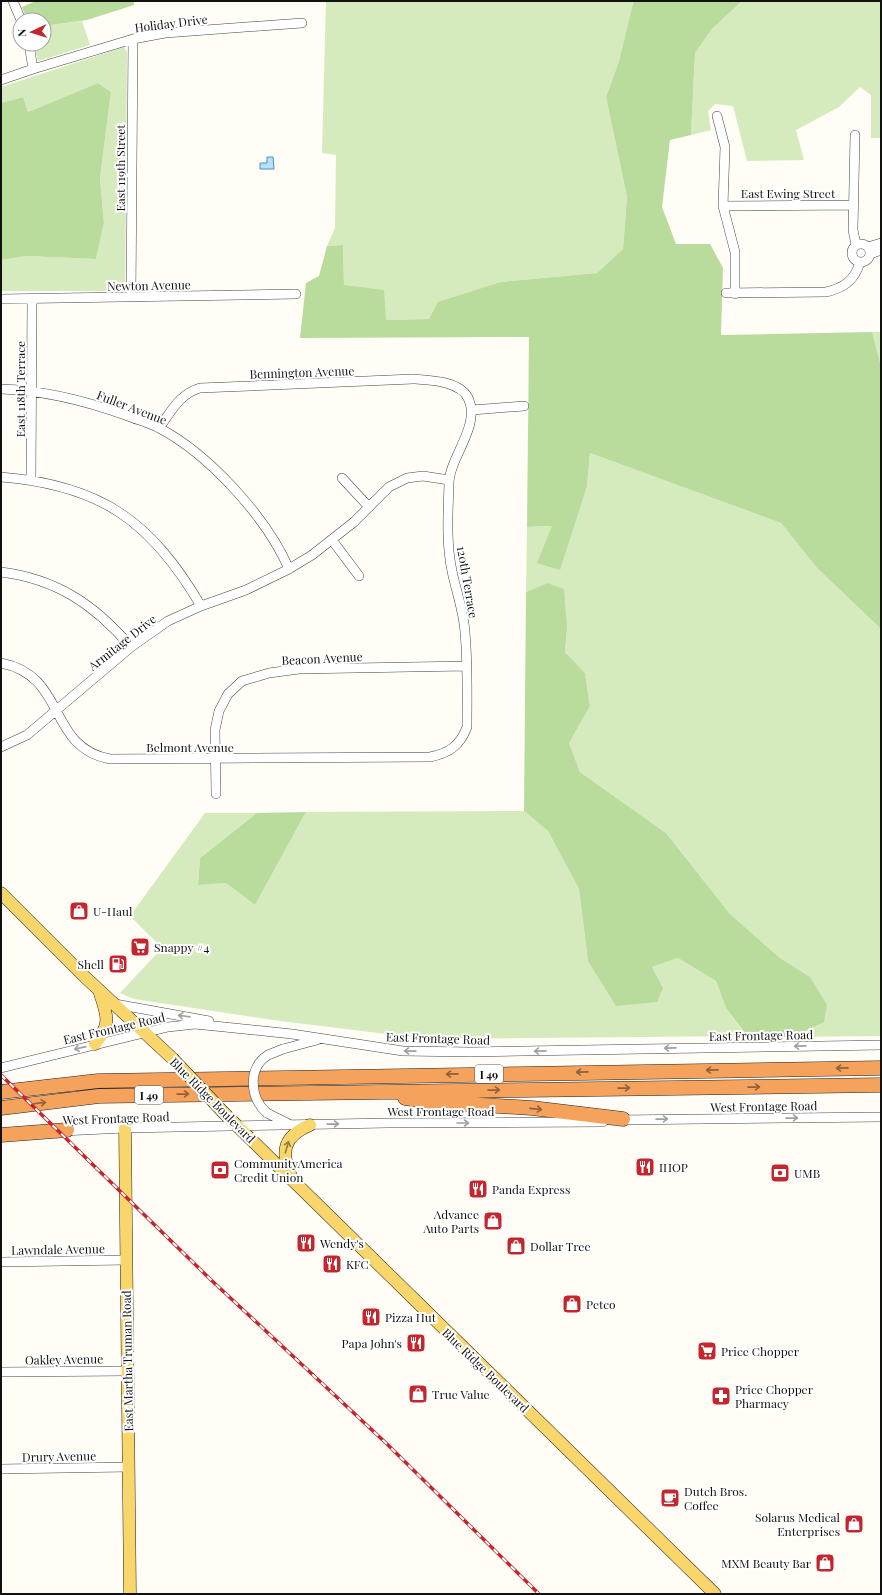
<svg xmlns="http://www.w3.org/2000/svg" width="882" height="1595" viewBox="0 0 882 1595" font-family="'Playfair Display',serif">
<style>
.green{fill:#d5ebbd}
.forest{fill:#b9dc9c}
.water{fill:#b9e0f7;stroke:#3f96cf}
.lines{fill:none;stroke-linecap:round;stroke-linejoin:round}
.minor-casing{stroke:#444;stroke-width:10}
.major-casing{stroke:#222;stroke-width:13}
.highway-casing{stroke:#222;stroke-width:15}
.minor{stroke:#fff;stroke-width:9}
.major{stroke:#f9d66b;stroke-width:12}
.highway{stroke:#f5a25d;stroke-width:14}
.rail-casing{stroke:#c4262e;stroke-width:3.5}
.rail{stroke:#fff;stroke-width:2;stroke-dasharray:6;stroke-linecap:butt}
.minor-bridge-casing{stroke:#444;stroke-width:10;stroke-linecap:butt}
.major-bridge-casing{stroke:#222;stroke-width:13;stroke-linecap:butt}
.minor-bridge{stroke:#fff;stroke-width:9}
.major-bridge{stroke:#f9d66b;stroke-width:12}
.oneway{stroke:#a0a0a0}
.oneway2{stroke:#8e613b}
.oneway3{stroke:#917d42}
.labels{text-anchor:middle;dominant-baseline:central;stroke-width:4;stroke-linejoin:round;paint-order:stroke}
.shield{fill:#fff;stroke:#585858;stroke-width:1}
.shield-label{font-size:11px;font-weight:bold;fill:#111}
.street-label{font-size:12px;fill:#111;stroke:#fff}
.poi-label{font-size:12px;fill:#111;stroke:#fff;text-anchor:start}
</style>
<rect width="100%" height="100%" fill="#fffdf5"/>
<path class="green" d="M 326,1 L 635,1 L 633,3 L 619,61 L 606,97 L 627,197 L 623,249 L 597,273 L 501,282 L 429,319 L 386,320 L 344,285 L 343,245 L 327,246 L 335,228 L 336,155 L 322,153 Z
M 742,1 L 881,1 L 881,138 L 871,138 L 871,95 L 860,87 L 839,107 L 796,130 L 804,160 L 747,161 L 733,106 L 715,104 L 708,111 L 711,130 L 691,135 L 695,53 L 712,29 Z
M 82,21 L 90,45 L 38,61 L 34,44 L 44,44 L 44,26 Z
M 124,47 L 127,52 L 125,288 L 120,291 L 1,291 L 1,260 L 27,256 L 96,259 L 104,223 L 100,178 L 111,92 L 98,83 L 28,112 L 23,97 L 1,103 L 1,87 Z
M 872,332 L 881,332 L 881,366 Z
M 590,453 L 781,523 L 817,568 L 881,629 L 881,1036 L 783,1037 L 805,1031 L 810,977 L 780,958 L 730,914 L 666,833 L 580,772 L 569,743 L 590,706 L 585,673 L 565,652 L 567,629 L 547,583 L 526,592 L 527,527 L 552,526 L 587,486 Z
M 524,811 L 548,831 L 579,889 L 588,961 L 663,988 L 652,967 L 678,958 L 716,981 L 726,1008 L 746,1036 L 428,1039 L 280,1021 L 134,999 L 120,993 L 162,948 L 130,916 L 205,813 L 257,813 L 200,858 L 198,885 L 226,883 L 255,905 L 306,812 Z"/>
<path class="forest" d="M 36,1 L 134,1 L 134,5 L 87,20 L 44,26 L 44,20 L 27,20 L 22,7 Z
M 635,1 L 742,1 L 712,29 L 695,53 L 691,135 L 670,140 L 662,207 L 676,244 L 710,244 L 723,268 L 721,335 L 872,332 L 881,366 L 881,629 L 817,568 L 781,523 L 590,453 L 587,486 L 560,570 L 537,563 L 552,526 L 527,527 L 529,337 L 300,338 L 306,283 L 319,276 L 327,246 L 343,245 L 344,285 L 384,290 L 386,320 L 429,319 L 438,302 L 501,282 L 597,273 L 623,249 L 627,197 L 606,97 L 619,61 L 633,3 Z
M 98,83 L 111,92 L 100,178 L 104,223 L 96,259 L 27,256 L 1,260 L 1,103 L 23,97 L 28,112 Z
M 547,583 L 564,589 L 567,629 L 565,652 L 585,673 L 590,706 L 569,743 L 580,772 L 666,833 L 730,914 L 780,958 L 810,977 L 827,1005 L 824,1022 L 805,1031 L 783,1037 L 747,1036 L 726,1008 L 716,981 L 678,958 L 652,967 L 663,988 L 657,1002 L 616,1006 L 588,961 L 579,889 L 548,831 L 524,811 L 526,592 Z
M 306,812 L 255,905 L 226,883 L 198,885 L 200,858 L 257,813 Z"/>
<path class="water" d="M 267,157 L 273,157 L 274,169 L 260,169 L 260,163 L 267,163 Z"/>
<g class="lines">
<g class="minor-casing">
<path id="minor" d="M 13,1 L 21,20
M 29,44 L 33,69
M 1,80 L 33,69 L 133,39 L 165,33 L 302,23
M 717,116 L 725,147 L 723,206 L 735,252 L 735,294
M 855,135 L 853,230 L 856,245
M 723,206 L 853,205
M852 253a9 9 0 1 1 18 0a9 9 0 1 1-18 0Z
M 868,247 L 881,243
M 870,254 L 881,250
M 726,293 L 826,292 C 844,288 855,280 860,262
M 131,297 L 133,39
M 1,299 L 296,294
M 1,389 C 43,390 89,402 128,416 C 138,420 150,423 159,428 C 209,454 267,518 289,569
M 472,410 L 524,406
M 1,477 C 101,485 151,521 201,606
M 342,478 L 369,507
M 31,480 L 32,299
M 332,540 L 359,576
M 1,572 C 57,579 95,605 131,647
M 1,663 C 68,676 46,747 110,759 L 430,757 C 449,753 460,746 467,727 C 467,696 468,664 465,633 C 464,612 456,591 452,571 C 446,543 448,512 449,484 C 449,458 480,427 469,400 C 462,381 430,380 413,379 L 200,388 C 179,394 171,412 159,428
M 1,747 L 27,735 L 131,647 L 168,621 L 201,606 L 246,590 L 289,569 L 312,555 L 354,522 L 389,487 L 407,478 L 423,476 L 449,480
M 216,794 L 215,730 L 219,711 L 228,694 L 242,681 L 269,673 L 299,669 L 466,666
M 115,1004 L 209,1021
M 283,1049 L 317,1040
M 1,1068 L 168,1027 L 195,1024 L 292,1034 L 403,1051 L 471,1052 L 881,1045
M 267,1113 L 289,1124
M 619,1120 L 881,1117
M 62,1131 L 125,1128 L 387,1123 L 603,1122
M 1,1262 L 126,1260
M 1,1372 L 127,1371
M 1,1469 L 128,1467"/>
</g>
<g class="major-casing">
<path id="major" d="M 1,893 L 85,977 L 173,1059
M 95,1044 C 113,1022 106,1014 99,990
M 223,1112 L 715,1594
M 125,1128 L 130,1594
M 291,1176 C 280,1151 284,1136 310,1125"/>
</g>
<g class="highway-casing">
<path id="highway" d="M 1,1092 L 98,1081 L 881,1068
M 405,1098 L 434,1102 L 532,1108 L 623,1119
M 1,1108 L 99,1096 L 881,1085
M 1,1135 L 67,1130"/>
</g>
<use href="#minor" class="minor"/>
<use href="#major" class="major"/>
<use href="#highway" class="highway"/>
<g class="rail-casing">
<path id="rail" d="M 1,1075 L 209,1278 L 387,1444 L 539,1594"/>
</g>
<use href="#rail" class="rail"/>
<g class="minor-bridge-casing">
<path id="minor-bridge" d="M 267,1113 C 250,1099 247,1068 268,1055 C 273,1053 278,1051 283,1049"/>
</g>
<g class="major-bridge-casing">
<path id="major-bridge" d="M 173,1059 L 223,1112"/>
</g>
<use href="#minor-bridge" class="minor-bridge"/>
<use href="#major-bridge" class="major-bridge"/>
</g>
<defs><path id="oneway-shaft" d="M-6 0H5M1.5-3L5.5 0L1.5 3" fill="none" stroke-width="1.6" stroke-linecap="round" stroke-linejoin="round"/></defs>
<g class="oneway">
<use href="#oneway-shaft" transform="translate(184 1016) rotate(-172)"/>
<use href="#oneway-shaft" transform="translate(800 1046) rotate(179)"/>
<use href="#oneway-shaft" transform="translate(80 1048) rotate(167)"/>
<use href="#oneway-shaft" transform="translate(670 1048) rotate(179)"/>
<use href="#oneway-shaft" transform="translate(410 1051) rotate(-179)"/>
<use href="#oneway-shaft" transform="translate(540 1051) rotate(179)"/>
<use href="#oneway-shaft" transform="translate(792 1118) rotate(-1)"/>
<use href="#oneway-shaft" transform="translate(662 1119) rotate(-1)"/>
<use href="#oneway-shaft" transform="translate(463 1123)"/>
<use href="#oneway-shaft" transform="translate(333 1124) rotate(-1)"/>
</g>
<g class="oneway2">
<use href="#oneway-shaft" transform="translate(842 1068) rotate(179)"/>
<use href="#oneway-shaft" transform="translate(712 1070) rotate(179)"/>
<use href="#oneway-shaft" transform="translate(582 1072) rotate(179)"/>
<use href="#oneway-shaft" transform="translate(452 1074) rotate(179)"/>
<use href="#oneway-shaft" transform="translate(754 1087) rotate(-1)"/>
<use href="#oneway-shaft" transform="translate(624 1088) rotate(-1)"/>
<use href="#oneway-shaft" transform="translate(494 1090) rotate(-1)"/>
<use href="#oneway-shaft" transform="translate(183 1094) rotate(-1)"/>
<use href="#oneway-shaft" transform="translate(40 1103) rotate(-7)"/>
<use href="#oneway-shaft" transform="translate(536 1109) rotate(6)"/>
</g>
<use class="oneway3" href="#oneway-shaft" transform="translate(287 1147) rotate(-74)"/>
<defs>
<g id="shop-square" transform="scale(1)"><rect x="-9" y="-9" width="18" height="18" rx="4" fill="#c4262e" stroke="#fff"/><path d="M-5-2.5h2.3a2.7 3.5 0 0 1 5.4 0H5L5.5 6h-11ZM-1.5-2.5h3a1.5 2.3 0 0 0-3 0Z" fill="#fff"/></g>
<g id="supermarket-square" transform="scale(1)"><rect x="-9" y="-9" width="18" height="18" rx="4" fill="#c4262e" stroke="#fff"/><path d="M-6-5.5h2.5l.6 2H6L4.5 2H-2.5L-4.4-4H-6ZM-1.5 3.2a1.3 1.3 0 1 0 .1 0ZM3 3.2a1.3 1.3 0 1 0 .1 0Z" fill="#fff"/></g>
<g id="fuel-square" transform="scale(1)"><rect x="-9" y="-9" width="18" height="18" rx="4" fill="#c4262e" stroke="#fff"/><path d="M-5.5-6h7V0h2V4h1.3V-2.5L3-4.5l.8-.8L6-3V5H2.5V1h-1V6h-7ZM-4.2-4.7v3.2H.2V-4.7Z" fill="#fff"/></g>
<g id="restaurant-square" transform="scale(1)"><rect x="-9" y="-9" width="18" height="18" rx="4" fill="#c4262e" stroke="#fff"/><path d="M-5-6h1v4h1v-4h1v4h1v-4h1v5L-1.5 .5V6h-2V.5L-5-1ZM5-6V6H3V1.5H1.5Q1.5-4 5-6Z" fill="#fff"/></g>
<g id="bank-square" transform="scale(1)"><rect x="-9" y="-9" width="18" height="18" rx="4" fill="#c4262e" stroke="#fff"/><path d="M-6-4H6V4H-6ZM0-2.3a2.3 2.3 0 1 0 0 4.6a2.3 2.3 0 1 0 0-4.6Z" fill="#fff"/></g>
<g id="pharmacy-square" transform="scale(1)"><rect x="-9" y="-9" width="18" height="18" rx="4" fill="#c4262e" stroke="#fff"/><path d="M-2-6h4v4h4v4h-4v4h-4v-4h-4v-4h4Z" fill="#fff"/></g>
<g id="cafe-square" transform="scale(1)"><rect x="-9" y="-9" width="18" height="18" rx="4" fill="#c4262e" stroke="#fff"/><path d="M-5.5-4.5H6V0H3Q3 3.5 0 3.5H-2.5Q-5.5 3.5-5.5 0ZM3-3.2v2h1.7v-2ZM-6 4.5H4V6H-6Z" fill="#fff"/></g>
</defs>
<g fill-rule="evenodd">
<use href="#shop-square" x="79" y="911"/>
<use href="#supermarket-square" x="140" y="947"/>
<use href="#fuel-square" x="118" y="964"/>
<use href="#restaurant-square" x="645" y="1167"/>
<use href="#bank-square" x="220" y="1170"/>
<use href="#bank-square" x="780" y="1173"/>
<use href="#restaurant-square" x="478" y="1189"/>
<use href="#shop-square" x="493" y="1221"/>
<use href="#restaurant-square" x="306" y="1243"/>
<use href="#shop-square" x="516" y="1246"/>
<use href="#restaurant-square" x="332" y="1264"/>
<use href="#shop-square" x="572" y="1304"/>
<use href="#restaurant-square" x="371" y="1317"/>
<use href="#restaurant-square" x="416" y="1343"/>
<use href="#supermarket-square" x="707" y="1351"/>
<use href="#shop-square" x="418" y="1394"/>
<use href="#pharmacy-square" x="721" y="1396"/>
<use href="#cafe-square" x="670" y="1498"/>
<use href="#shop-square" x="854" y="1524"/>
<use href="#shop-square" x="825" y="1563"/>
</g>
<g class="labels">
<g class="shield">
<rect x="475" y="1065" width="28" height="18" rx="3"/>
<rect x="135" y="1086" width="28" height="18" rx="3"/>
</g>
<g class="shield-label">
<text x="489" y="1074">I 49</text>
<text x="149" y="1095">I 49</text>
</g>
<g class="street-label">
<text transform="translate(171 23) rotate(-7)">Holiday Drive</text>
<text transform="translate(120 168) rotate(-90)">East 119th Street</text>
<text x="788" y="193">East Ewing Street</text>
<text transform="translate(149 285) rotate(-1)">Newton Avenue</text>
<text transform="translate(302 372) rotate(-2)">Bennington Avenue</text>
<text transform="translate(20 389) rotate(-90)">East 118th Terrace</text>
<text transform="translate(132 407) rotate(21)">Fuller Avenue</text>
<text transform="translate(468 582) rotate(80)">120th Terrace</text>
<text transform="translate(122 642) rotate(-38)">Armitage Drive</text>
<text transform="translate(322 658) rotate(-3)">Beacon Avenue</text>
<text x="190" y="747">Belmont Avenue</text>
<text transform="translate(114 1028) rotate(-13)">East Frontage Road</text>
<text transform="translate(761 1035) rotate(-1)">East Frontage Road</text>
<text transform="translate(438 1038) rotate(2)">East Frontage Road</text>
<text transform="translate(213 1100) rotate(45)">Blue Ridge Boulevard</text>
<text transform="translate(764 1106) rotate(-1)">West Frontage Road</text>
<text x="441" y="1111">West Frontage Road</text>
<text transform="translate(116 1118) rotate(-2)">West Frontage Road</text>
<text transform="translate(58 1249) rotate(-1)">Lawndale Avenue</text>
<text transform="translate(64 1359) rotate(-1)">Oakley Avenue</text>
<text transform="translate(127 1361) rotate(-91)">East Martha Truman Road</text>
<text transform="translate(486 1370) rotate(44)">Blue Ridge Boulevard</text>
<text transform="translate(59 1456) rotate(-1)">Drury Avenue</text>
</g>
<g class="poi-label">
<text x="93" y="911">U-Haul</text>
<text x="154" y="947">Snappy #4</text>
<text x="104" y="964" text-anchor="end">Shell</text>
<text x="234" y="1163">CommunityAmerica<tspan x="234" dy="14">Credit Union</tspan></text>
<text x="659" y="1167">IHOP</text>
<text x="794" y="1173">UMB</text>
<text x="492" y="1189">Panda Express</text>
<text x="479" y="1214" text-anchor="end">Advance<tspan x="479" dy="14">Auto Parts</tspan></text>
<text x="320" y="1243">Wendy's</text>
<text x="530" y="1246">Dollar Tree</text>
<text x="346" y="1264">KFC</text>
<text x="586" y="1304">Petco</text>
<text x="385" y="1317">Pizza Hut</text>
<text x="402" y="1343" text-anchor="end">Papa John's</text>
<text x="721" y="1351">Price Chopper</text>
<text x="735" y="1389">Price Chopper<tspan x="735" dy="14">Pharmacy</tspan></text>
<text x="432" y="1394">True Value</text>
<text x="684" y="1491">Dutch Bros.<tspan x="684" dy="14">Coffee</tspan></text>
<text x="840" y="1517" text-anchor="end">Solarus Medical<tspan x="840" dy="14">Enterprises</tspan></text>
<text x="811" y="1563" text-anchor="end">MXM Beauty Bar</text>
</g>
</g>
<rect width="882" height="1595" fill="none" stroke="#111111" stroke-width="4"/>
<g transform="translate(32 32) rotate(266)"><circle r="19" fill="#ffffff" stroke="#a0a0a0"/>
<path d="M0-3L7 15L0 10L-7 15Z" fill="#c4262e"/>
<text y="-6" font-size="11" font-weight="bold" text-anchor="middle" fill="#111111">N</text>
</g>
</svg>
